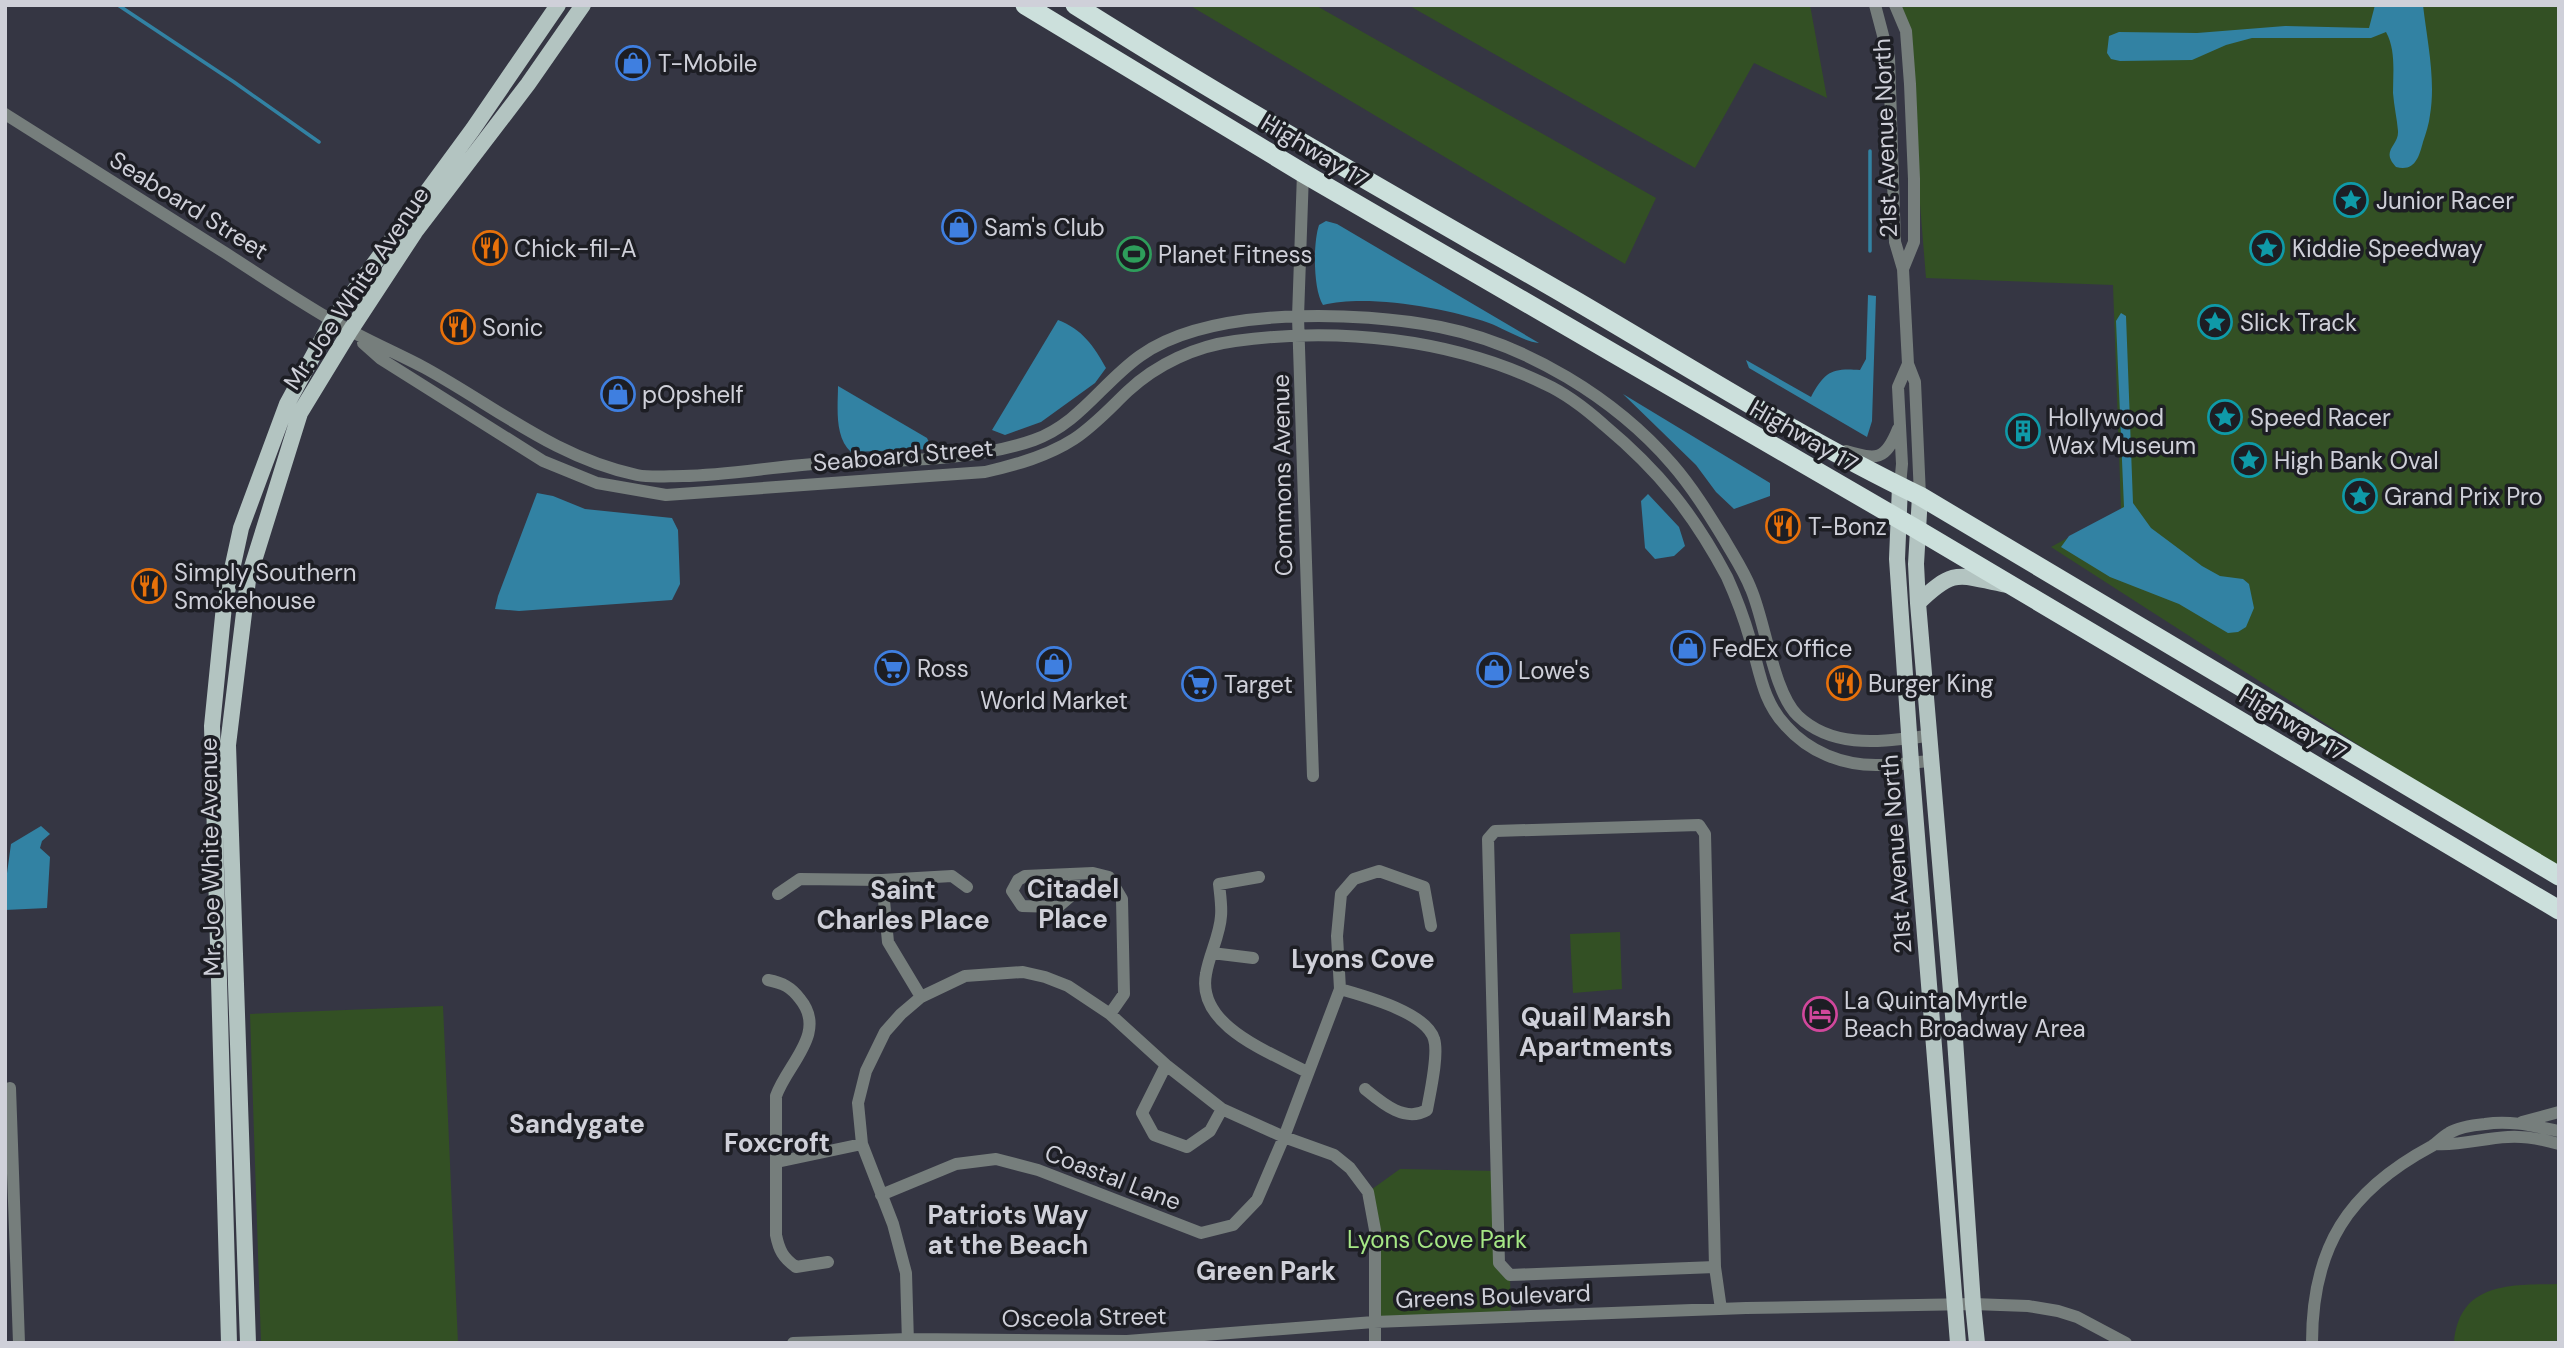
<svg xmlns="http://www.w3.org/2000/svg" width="2564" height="1348" viewBox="0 0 2564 1348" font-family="'DM Sans',sans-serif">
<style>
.green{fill:#335024}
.water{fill:#3282a3}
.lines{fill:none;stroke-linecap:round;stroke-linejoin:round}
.stream{stroke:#3282a3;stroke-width:3.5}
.minor{stroke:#767e7c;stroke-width:12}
.major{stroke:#b3c4c1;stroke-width:16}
.highway{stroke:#cce0dc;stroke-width:19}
.labels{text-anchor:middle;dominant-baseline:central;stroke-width:7;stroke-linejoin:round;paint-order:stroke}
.poi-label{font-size:24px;fill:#cfd0d9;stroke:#1d1e24;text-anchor:start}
.street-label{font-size:24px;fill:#cfd0d9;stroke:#1d1e24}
.park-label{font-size:24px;fill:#a5e785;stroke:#1d1e24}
.neighbourhood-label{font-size:26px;font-weight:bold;fill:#cfd0d9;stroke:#1d1e24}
</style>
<rect width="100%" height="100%" fill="#353643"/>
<path class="green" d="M 1189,5 L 1315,5 L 1656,198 L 1625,264 Z
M 1408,5 L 1810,5 L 1827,98 L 1754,63 L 1695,168 Z
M 1895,5 L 2559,5 L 2559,874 L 2051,547 L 2121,509 L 2113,285 L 1926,278 L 1906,31 Z
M 1620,932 L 1622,989 L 1573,993 L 1570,934 Z
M 443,1006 L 458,1343 L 261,1343 L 250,1014 Z
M 1400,1169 L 1497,1171 L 1499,1263 L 1510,1275 L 1511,1317 L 1374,1322 L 1368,1192 Z
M 2559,1284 L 2559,1340 L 2548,1343 L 2454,1343 C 2459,1281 2512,1285 2559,1284 Z"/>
<path class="water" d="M 2375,5 L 2423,5 C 2427,40 2436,80 2430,115 C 2429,124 2426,133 2423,142 C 2419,157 2415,172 2396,167 C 2380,150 2399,146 2398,131 C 2397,119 2394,106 2393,93 C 2393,73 2396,50 2386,32 L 2371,38 L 2252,38 L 2226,45 L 2192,60 L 2120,61 L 2111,59 L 2107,53 L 2109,36 L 2119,32 L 2197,33 L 2285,26 L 2369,28 Z
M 1326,221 L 1337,224 L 1539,343 C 1525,342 1503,328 1489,323 C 1446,308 1367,294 1323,305 C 1313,289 1313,243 1319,225 Z
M 1868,295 L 1876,296 L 1872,421 L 1867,437 L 1749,368 L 1746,360 L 1811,397 C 1825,371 1832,368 1860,370 L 1866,359 Z
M 2121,313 L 2126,316 L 2133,503 L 2151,528 L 2202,566 L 2220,576 L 2243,579 L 2249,584 L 2254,608 L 2246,627 L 2238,632 L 2228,633 L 2179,604 L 2110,577 L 2061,547 L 2069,536 L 2124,507 L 2116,321 Z
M 1058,320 C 1082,329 1094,346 1106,368 L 1095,383 L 1041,422 L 1005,435 L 992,430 Z
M 838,386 L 927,438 L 932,449 L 851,452 C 834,436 838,407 838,386 Z
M 1623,394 L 1770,483 L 1770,496 L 1734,509 L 1716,492 L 1696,465 Z
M 537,493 L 553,496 L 585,509 L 672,518 L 678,530 L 680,584 L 672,600 L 519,611 L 495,609 L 498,596 Z
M 1648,494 L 1679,527 L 1685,546 L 1674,556 L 1655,559 L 1645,548 L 1641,501 Z
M 41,826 L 50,834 L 42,841 L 40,848 L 50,857 L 47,908 L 5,910 L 5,888 L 11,844 Z"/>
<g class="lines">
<path class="stream" d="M 118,5 L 234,82 L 319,142
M 1870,251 L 1870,151"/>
<path class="minor" d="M 1875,5 L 1889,58 L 1895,242 L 1903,269 L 1908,364 L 1915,382 L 1920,496
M 1895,5 L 1906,31 L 1910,84 L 1914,179 L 1914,242 L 1903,269
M 5,114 C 79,161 153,208 227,254 C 262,277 297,300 333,321 C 363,339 395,352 425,368 C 496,407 556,458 637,475 C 652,478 668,476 683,476 C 732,475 781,465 831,463 C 894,461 975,461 1034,440 C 1079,424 1102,383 1140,356 C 1209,306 1359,311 1440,327 C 1526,344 1615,398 1672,464 C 1692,487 1708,513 1724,539 C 1733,555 1744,571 1751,589 C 1766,624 1773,692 1798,716 C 1834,750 1883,741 1928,736
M 1303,173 L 1298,317 L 1313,776
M 363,343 L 381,359 L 543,461 L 597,483 L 666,495 L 985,472 C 1016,465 1048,456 1074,439 C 1095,425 1110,408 1128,391 C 1157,364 1196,346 1235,341 C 1337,327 1451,338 1545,384 C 1567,394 1586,409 1604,425 C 1659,471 1693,513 1727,577 C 1736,597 1744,618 1750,639 C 1760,671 1762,701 1786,726 C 1809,752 1842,765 1876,765 C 1894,766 1912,762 1930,761
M 1846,451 C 1877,460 1885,461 1898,429
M 1900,486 L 1902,464 L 1898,387 L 1908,364
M 1075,874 L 1072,895 L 1058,907 L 1022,906 L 1012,891 L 1018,880 L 1025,876 L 1093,873 L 1109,877 L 1122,899 L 1124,994 L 1110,1014
M 1259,877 L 1219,884 C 1220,894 1222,906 1221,916 C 1220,935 1209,955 1206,974 C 1196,1026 1270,1052 1307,1072
M 882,880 L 888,942 L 921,997
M 778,894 L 800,879 L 882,880 L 952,876 L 967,887
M 1212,953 L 1253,958
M 768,980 C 783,983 791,987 800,999 C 828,1033 787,1064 776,1096 L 776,1235 C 779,1250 783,1258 796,1267 L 828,1262
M 1340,989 C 1364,996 1426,1012 1434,1039 C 1439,1054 1430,1093 1427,1110 C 1405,1123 1382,1103 1365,1089
M 1166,1065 L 1142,1113 L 1154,1135 L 1187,1147 L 1210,1131 L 1222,1109
M 10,1088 L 19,1343
M 2522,1122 L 2559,1112
M 2435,1144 C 2460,1146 2483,1138 2508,1137 C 2525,1136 2542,1139 2559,1144
M 777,1162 L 862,1144
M 881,1195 L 956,1164 L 996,1159 L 1038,1170 L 1201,1233 L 1233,1225 L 1257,1200 L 1284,1137 L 1340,989 L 1337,936 L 1341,894 L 1354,879 L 1379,871 L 1424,887 L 1431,926
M 1715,1267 L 1510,1275 L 1499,1263 L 1488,839 L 1495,831 L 1699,825 L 1705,834 L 1715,1267 L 1721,1309
M 793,1343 L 908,1339 L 1127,1341 L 1374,1322 L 1746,1308 L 1973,1304 L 2028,1306 L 2058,1311 L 2077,1317 L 2126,1343
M 908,1343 L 906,1273 L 893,1224 L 862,1144 L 858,1103 L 866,1071 L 885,1032 L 901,1014 L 921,997 L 965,976 L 1023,972 L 1045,977 L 1068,986 L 1110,1014 L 1166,1065 L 1222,1109 L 1284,1137 L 1334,1155 L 1350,1168 L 1368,1192 L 1375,1230 L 1375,1343
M 2312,1343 C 2312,1247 2348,1191 2432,1146 C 2438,1142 2443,1136 2449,1133 C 2459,1127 2474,1125 2485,1124 C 2510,1120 2534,1126 2559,1131"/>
<path class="major" d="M 1900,486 L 1897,559 L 1911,762 L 1958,1343
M 1920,496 L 1916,564 L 1918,603 L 1955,1039 L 1973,1304 L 1977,1343
M 1918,603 C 1956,566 1959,576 2007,585
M 229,1343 L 212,726 L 224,606 L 241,528 L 287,404 L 332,321 L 473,129 L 558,5
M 248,1343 L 228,745 L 248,580 L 300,413 L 350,331 L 415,232 L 528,84 L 583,5"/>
<path class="highway" d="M 1025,5 L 1303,173 L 1918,530 L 2559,910
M 1075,5 C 1238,108 1405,202 1571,298 C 1686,365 1800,438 1920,496 L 2559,876"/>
</g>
<defs>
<g id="shop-ring" transform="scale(1.75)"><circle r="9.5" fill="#1d1e24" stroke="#3f7fe0" stroke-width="1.5"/><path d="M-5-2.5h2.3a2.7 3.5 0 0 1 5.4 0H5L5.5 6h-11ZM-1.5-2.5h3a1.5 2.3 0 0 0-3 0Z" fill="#3f7fe0"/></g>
<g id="sight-ring" transform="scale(1.75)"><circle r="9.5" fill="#1d1e24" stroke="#0f9aa8" stroke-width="1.5"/><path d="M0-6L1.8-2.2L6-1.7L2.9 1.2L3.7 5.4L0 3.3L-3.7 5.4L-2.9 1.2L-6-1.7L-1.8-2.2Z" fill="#0f9aa8"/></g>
<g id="restaurant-ring" transform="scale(1.75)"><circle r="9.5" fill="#1d1e24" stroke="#e8710a" stroke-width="1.5"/><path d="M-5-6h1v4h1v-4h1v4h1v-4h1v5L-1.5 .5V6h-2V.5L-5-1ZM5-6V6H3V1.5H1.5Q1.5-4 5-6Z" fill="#e8710a"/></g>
<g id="stadium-ring" transform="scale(1.75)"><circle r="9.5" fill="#1d1e24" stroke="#2e9e5b" stroke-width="1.5"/><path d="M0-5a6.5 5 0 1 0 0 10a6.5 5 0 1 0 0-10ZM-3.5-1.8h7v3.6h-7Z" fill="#2e9e5b"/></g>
<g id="building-ring" transform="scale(1.75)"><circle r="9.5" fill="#1d1e24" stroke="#0f9aa8" stroke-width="1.5"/><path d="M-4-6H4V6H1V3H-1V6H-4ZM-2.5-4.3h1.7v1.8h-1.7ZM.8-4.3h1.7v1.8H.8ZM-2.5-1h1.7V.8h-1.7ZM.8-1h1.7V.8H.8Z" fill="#0f9aa8"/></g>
<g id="supermarket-ring" transform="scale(1.75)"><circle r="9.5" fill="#1d1e24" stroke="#3f7fe0" stroke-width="1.5"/><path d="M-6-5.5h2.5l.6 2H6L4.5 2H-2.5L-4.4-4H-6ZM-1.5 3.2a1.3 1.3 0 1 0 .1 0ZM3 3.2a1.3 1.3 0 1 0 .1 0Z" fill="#3f7fe0"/></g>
<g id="hotel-ring" transform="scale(1.75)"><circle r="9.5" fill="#1d1e24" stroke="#d1479c" stroke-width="1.5"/><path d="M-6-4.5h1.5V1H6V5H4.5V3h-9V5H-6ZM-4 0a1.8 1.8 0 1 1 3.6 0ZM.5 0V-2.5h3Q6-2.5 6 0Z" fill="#d1479c"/></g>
</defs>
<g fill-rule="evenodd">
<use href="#shop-ring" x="633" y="63"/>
<use href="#sight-ring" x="2351" y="200"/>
<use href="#shop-ring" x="959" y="227"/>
<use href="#restaurant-ring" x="490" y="248"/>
<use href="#sight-ring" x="2267" y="248"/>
<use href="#stadium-ring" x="1134" y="254"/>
<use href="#sight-ring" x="2215" y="322"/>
<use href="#restaurant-ring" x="458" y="327"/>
<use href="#shop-ring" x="618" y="394"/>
<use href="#sight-ring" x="2225" y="417"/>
<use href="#building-ring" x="2023" y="431"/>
<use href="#sight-ring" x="2249" y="460"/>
<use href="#sight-ring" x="2360" y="496"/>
<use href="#restaurant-ring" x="1783" y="526"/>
<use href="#restaurant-ring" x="149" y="586"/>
<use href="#shop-ring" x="1688" y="648"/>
<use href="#shop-ring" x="1054" y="664"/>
<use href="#supermarket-ring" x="892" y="668"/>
<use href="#shop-ring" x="1494" y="670"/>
<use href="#restaurant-ring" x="1844" y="683"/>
<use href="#supermarket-ring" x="1199" y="684"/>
<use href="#hotel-ring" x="1820" y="1014"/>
</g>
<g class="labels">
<g class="poi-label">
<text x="658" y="63">T-Mobile</text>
<text x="2376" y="200">Junior Racer</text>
<text x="984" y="227">Sam's Club</text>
<text x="514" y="248">Chick-fil-A</text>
<text x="2292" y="248">Kiddie Speedway</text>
<text x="1158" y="254">Planet Fitness</text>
<text x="2240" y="322">Slick Track</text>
<text x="482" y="327">Sonic</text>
<text x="642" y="394">pOpshelf</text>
<text x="2048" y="417">Hollywood<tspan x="2048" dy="28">Wax Museum</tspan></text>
<text x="2250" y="417">Speed Racer</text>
<text x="2274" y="460">High Bank Oval</text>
<text x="2384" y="496">Grand Prix Pro</text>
<text x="1808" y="526">T-Bonz</text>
<text x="174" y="572">Simply Southern<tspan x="174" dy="28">Smokehouse</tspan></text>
<text x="1712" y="648">FedEx Office</text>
<text x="917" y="668">Ross</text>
<text x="1518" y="670">Lowe's</text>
<text x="1868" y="683">Burger King</text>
<text x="1224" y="684">Target</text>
<text x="1054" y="700" text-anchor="middle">World Market</text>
<text x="1844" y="1000">La Quinta Myrtle<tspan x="1844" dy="28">Beach Broadway Area</tspan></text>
</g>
<g class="street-label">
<text transform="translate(1885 138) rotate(-92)">21st Avenue North</text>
<text transform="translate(1315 151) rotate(31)">Highway 17</text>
<text transform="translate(189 205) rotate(32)">Seaboard Street</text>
<text transform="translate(356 288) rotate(-56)">Mr. Joe White Avenue</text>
<text transform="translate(1804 436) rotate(30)">Highway 17</text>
<text transform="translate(903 455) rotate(-5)">Seaboard Street</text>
<text transform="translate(1282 475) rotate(-91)">Commons Avenue</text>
<text transform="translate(2293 724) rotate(31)">Highway 17</text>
<text transform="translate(1896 854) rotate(-94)">21st Avenue North</text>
<text transform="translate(210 857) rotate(-91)">Mr. Joe White Avenue</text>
<text transform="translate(1113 1177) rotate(21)">Coastal Lane</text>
<text transform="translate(1493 1296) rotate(-2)">Greens Boulevard</text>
<text transform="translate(1084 1317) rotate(-1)">Osceola Street</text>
</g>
<g class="park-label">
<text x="1437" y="1239">Lyons Cove Park</text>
</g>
<g class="neighbourhood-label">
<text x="1073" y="889">Citadel<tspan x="1073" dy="30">Place</tspan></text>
<text x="903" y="890">Saint<tspan x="903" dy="30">Charles Place</tspan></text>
<text x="1363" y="959">Lyons Cove</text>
<text x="1596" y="1017">Quail Marsh<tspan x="1596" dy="30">Apartments</tspan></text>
<text x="577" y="1124">Sandygate</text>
<text x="777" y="1143">Foxcroft</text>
<text x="1008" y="1215">Patriots Way<tspan x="1008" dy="30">at the Beach</tspan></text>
<text x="1266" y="1271">Green Park</text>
</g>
</g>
<rect width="2564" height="1348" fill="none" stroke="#cfd0d9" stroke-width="14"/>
</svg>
